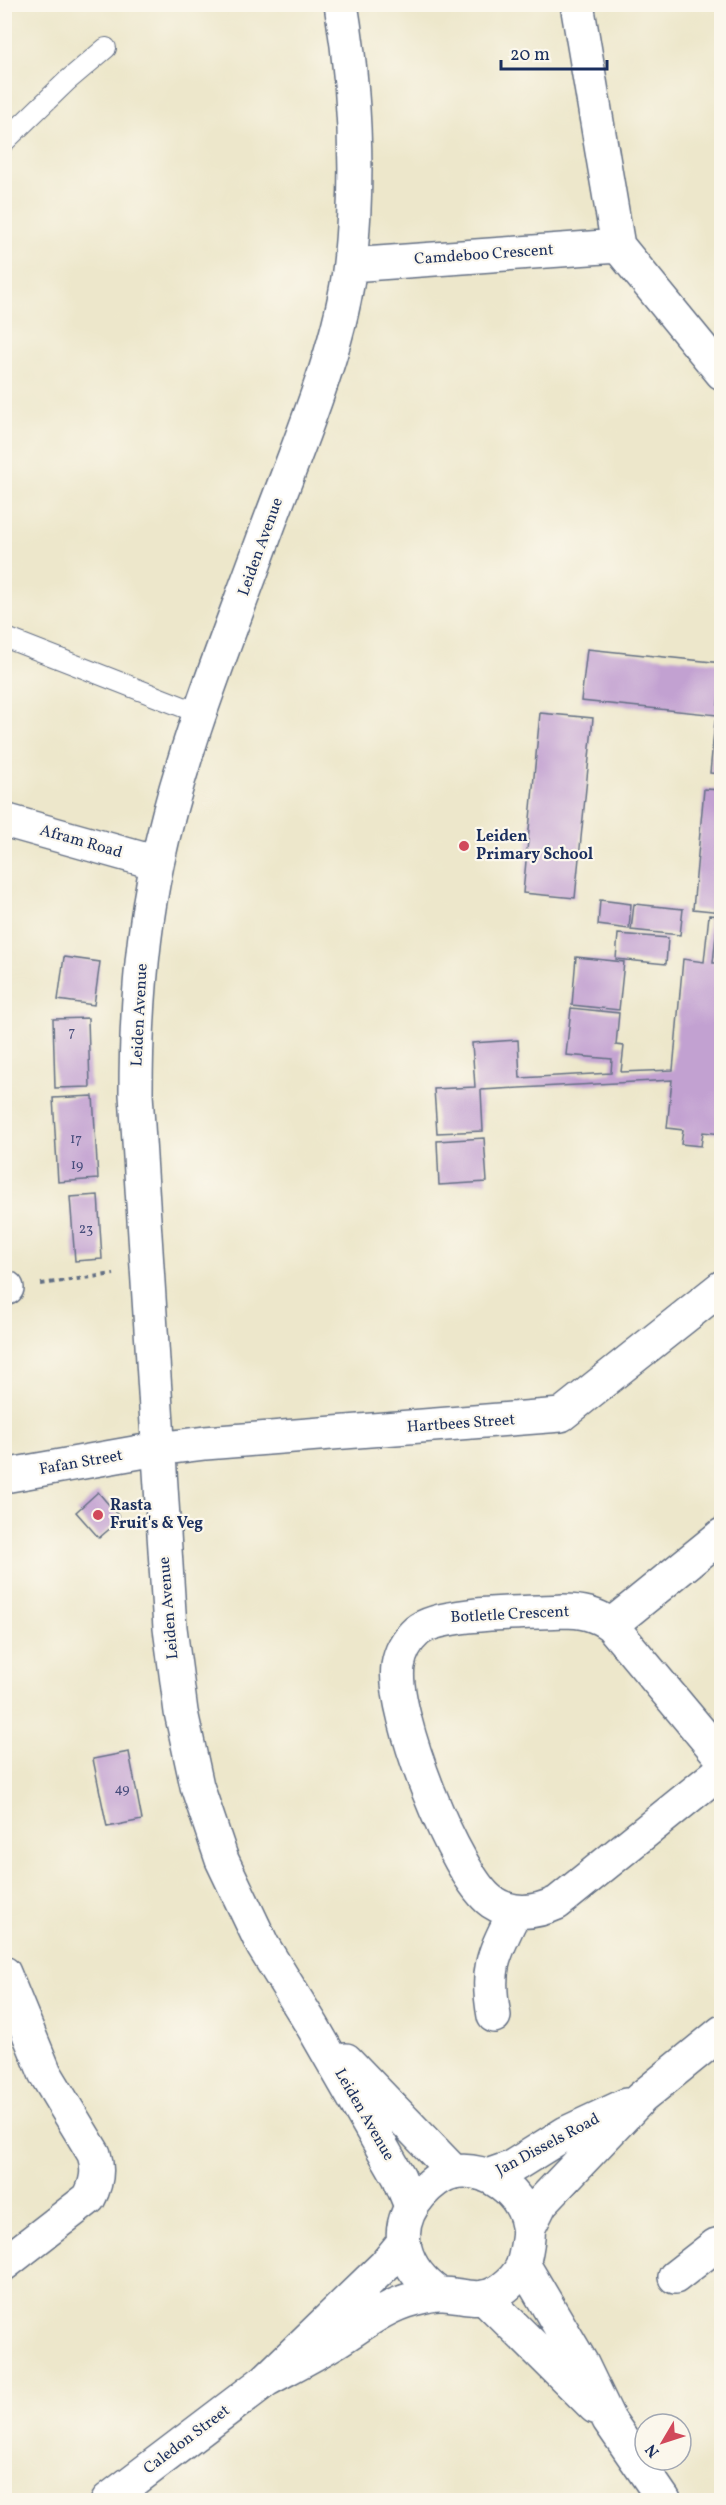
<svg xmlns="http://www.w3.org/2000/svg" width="726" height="2505" viewBox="0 0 726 2505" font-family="Vollkorn,serif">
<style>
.building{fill:#c2a1d1}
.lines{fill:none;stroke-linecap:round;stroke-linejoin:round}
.service-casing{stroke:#646f84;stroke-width:22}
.minor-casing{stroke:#646f84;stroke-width:36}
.tertiary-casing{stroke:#646f84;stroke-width:36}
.path{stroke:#646f84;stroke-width:4;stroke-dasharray:4.5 4.5;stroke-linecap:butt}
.service{stroke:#fff;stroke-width:20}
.minor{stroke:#fff;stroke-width:33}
.tertiary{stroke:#fff;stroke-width:33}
.poi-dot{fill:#d1495b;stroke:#fbf7ec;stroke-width:2}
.labels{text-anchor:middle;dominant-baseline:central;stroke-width:4.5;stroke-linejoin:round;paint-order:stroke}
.number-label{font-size:14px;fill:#454c7b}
.street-label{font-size:16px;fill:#1b2f5e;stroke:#fbf7ec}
.poi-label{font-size:16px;font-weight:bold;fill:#1b2f5e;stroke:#fbf7ec;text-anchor:start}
</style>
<rect width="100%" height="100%" fill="#fbf7ec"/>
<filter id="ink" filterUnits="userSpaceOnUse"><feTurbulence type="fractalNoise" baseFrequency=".0167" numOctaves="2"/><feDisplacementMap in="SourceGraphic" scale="12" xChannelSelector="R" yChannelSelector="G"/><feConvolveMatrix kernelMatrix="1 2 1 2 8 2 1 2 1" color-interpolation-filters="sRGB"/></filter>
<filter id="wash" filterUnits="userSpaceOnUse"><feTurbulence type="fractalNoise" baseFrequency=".008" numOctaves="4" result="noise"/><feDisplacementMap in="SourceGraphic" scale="24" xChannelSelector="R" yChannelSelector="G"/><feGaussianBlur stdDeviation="1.35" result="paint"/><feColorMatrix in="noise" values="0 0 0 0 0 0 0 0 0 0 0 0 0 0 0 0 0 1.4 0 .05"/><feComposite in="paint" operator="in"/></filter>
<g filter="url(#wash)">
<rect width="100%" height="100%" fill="#ede7cb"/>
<g id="blocks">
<path class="building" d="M 587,649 L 722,663 L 717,715 L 581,701 Z
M 540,713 L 593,718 L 575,898 L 523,893 Z
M 715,721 L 722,722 L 722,774 L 710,773 Z
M 704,789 L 722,790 L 722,912 L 693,909 Z
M 600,900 L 631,904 L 629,929 L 598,925 Z
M 634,904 L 683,909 L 680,935 L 631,930 Z
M 709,915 L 722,916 L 722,926 L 717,926 L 713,963 L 722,963 L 722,1134 L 703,1132 L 701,1146 L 681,1144 L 683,1130 L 667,1128 L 672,1080 L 481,1090 L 483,1131 L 437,1133 L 434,1089 L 475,1087 L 472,1043 L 518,1040 L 520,1078 L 611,1073 L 612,1059 L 566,1055 L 571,1008 L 619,1013 L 616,1045 L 624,1046 L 621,1072 L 673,1070 L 683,959 L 704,962 Z
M 618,934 L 668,938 L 666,964 L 616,959 Z
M 64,957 L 100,962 L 94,1005 L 58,1000 Z
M 576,957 L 624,962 L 619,1010 L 572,1005 Z
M 88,1018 L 90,1087 L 55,1088 L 53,1019 Z
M 93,1096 L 98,1179 L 58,1182 L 53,1098 Z
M 484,1138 L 487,1182 L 439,1185 L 437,1141 Z
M 98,1195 L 102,1259 L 75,1261 L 70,1197 Z
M 98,1492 L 121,1519 L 99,1538 L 76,1512 Z
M 129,1752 L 142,1820 L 107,1827 L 93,1759 Z"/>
</g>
</g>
<g filter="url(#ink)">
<use href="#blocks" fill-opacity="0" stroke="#646f84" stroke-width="1.5"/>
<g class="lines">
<g class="service-casing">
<path id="service" d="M 4,142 L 67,81 L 106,48
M 4,637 L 201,714"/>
</g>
<g class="minor-casing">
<path id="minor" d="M 341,4 C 355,89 359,178 350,263 C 341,349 296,450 266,532 C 227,640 181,750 157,864 C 141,939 136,1017 136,1094 L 170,1628 L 181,1712 L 197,1786 L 222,1860 L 263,1946 L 313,2027 L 399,2177 L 411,2206
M 577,4 L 618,246
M 350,265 L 618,246 L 722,373
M 4,820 L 157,863
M 4,1288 L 7,1288
M 4,1476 L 157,1449 L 205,1443 L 561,1415 L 722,1287
M 611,1625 L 722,1535
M 722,1758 L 611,1625 C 596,1614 582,1611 563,1611 C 530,1613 440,1611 417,1631 C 407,1640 400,1653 398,1666 C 391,1712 455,1876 492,1902 C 513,1916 535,1913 557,1903 L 722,1770
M 4,1973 L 45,2073 L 94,2154 C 99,2170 97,2183 89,2198 L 4,2264
M 494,2016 C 485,1967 494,1954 515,1911
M 346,2060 L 454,2172
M 523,2264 L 582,2364 L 609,2420 L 664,2500
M 675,2277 L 716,2245 L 722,2244
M 484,2297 L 595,2407"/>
</g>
<g class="tertiary-casing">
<path id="tertiary" d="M 487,2176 L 510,2168 L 566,2133 L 626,2105
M 529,2227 L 541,2203 L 641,2098 L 722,2032
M 266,2380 C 288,2368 312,2356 333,2343 C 358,2328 384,2306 413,2299 C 421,2297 431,2294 440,2294 C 454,2293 471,2300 485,2297 C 500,2294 520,2277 524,2261 C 526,2252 530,2235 528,2226 C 523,2193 488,2166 454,2172 C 442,2174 429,2185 421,2194 C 389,2230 404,2269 439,2294
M 108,2500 L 266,2380 L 385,2265 L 403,2243"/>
</g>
<path class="path" d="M 41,1284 L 114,1274"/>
<use href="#service" class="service"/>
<use href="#minor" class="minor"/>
<use href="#tertiary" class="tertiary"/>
</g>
</g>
<g class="poi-dot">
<circle cx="464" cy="846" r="6"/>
<circle cx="98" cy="1515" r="6"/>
</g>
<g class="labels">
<g class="number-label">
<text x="72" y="1032">7</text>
<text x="76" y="1139">17</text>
<text x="77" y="1165">19</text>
<text x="86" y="1229">23</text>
<text x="122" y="1789">49</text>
</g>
<g class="street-label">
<text transform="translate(484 255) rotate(-4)">Camdeboo Crescent</text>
<text transform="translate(261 547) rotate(-70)">Leiden Avenue</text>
<text transform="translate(81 842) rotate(16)">Afram Road</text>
<text transform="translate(140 1015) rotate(-87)">Leiden Avenue</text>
<text transform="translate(461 1424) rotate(-4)">Hartbees Street</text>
<text transform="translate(81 1463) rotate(-10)">Fafan Street</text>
<text transform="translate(169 1608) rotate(-95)">Leiden Avenue</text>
<text transform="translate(510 1615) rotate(-3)">Botletle Crescent</text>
<text transform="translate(364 2115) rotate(60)">Leiden Avenue</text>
<text transform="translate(548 2145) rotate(-28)">Jan Dissels Road</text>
<text transform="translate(187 2440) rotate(-37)">Caledon Street</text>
</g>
<g class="poi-label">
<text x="476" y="837">Leiden<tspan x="476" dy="18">Primary School</tspan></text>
<text x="110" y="1506">Rasta<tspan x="110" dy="18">Fruit's &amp; Veg</tspan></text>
</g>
</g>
<rect width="726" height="2505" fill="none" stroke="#fbf7ec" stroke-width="24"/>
<g transform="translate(663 2442) rotate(231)"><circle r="28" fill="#fbf7ec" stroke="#a1a7b3" stroke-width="1.5"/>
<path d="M0-4.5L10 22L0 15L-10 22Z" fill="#d1495b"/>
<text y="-9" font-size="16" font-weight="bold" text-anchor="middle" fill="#1b2f5e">N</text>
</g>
<path d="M501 60v9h106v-9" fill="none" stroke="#1b2f5e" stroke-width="3"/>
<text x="510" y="60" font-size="18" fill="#1b2f5e" stroke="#fbf7ec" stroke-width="4.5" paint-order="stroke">20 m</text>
</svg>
